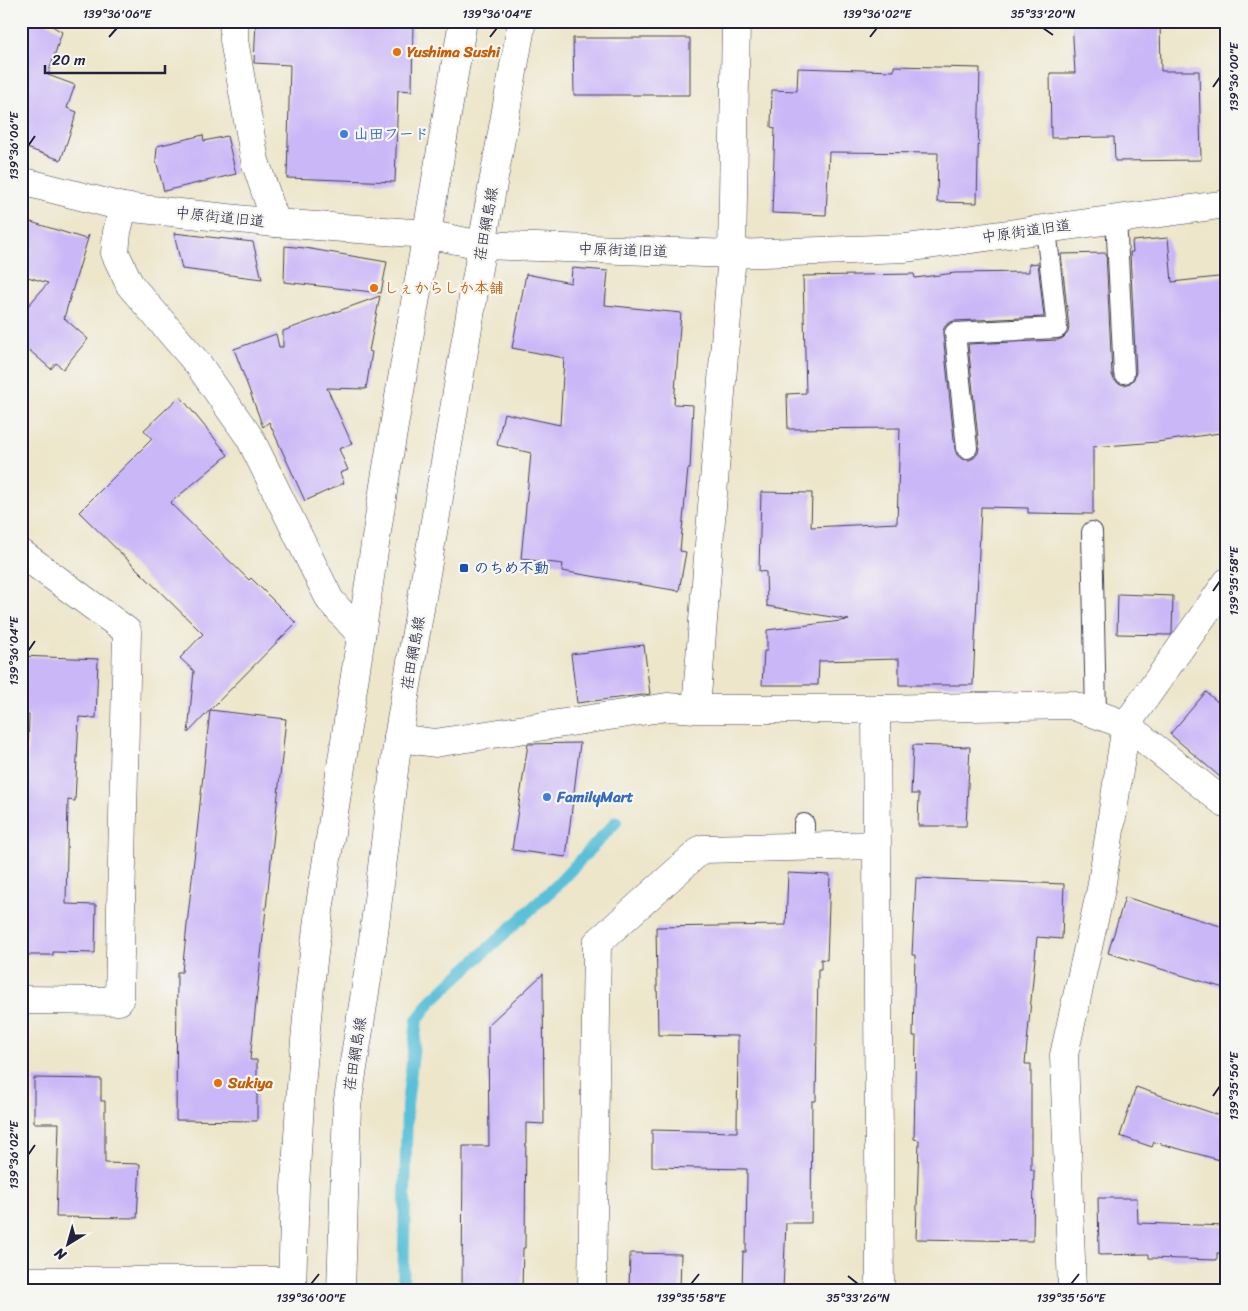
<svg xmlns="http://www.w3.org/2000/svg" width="1248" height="1311" viewBox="0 0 1248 1311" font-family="Sriracha,'Klee One',sans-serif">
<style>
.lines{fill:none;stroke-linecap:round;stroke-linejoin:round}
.stream{stroke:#5ac0d8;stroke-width:12}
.building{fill:#cab7f7}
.service-casing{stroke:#403f51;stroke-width:22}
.minor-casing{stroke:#403f51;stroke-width:29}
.tertiary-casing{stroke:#403f51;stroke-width:29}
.secondary-casing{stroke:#403f51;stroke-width:29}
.service{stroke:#fff;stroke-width:20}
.minor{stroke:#fff;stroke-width:28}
.tertiary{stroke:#fff;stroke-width:28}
.secondary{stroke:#fff;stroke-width:28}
.ticks{fill:none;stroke:#22223b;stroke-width:2}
.food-dot{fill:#e8710a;stroke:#f6f6f2;stroke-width:2}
.shop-dot{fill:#3f7fe0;stroke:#f6f6f2;stroke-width:2}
.transit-dot{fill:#1a4fb4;stroke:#f6f6f2;stroke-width:2}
.labels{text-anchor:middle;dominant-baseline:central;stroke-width:4.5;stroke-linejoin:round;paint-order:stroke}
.food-label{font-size:15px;font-weight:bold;fill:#c56008;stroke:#f6f6f2;text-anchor:start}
.shop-label{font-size:15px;font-weight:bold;fill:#366cbe;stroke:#f6f6f2;text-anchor:start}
.street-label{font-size:15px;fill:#22223b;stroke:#f6f6f2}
.transit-label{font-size:15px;font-weight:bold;fill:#164399;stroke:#f6f6f2;text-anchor:start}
.neatline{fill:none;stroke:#22223b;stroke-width:2}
.ticks-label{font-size:12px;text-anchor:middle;fill:#22223b}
</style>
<rect width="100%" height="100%" fill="#f6f6f2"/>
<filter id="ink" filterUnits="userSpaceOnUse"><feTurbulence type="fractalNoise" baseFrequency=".02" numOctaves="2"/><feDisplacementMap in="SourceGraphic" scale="10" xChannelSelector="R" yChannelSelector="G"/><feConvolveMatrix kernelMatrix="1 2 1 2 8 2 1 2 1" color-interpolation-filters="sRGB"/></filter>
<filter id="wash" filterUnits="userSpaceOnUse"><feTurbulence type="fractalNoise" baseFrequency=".0096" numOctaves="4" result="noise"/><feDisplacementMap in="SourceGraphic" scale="20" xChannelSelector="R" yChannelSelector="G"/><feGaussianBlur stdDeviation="1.12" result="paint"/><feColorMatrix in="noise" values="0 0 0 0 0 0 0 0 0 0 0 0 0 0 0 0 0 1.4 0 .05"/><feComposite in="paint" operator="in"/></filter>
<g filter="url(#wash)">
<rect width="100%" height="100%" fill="#ede6cb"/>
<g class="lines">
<path class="stream" d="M 403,1290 L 407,1104 L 417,1020 L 432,1000 L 555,887 L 616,822"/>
</g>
<g id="blocks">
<path class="building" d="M 30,21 L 44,21 L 62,32 L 48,75 L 75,85 L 67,108 L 77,112 L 61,160 L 21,146 L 21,49 Z
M 256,21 L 413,21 L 412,91 L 398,90 L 395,182 L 287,178 L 290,65 L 254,63 Z
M 1072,21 L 1160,21 L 1161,71 L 1199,71 L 1201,160 L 1115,161 L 1114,137 L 1051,138 L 1050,73 L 1075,73 Z
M 573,38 L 690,38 L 690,95 L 574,95 Z
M 894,66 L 980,68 L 977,203 L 937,202 L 938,153 L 829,152 L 826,215 L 772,213 L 775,128 L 771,127 L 772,90 L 797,91 L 798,68 L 894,71 Z
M 203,135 L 204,141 L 227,136 L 236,174 L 164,191 L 156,160 L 157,146 Z
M 21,219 L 86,239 L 89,235 L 64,318 L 88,339 L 63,369 L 56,363 L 51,369 L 21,343 L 21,314 L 48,283 L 21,275 Z
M 174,233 L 253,242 L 262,279 L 182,269 Z
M 1168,238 L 1172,282 L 1227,276 L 1227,432 L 1157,442 L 1093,447 L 1093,514 L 1028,513 L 1028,508 L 981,507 L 973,685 L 899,685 L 899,659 L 819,661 L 818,685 L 762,685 L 764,651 L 767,651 L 767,630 L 849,620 L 767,606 L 766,572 L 759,571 L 761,492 L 812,493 L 811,527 L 897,523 L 900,428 L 788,429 L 787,394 L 806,393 L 803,276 L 914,274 L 915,278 L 955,273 L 1029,272 L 1029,264 L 1038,263 L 1044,317 L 954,321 L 948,323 L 944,328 L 943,334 L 955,449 L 957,455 L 962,459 L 969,460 L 974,458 L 978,453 L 979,447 L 968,344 L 1058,340 L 1063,338 L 1068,333 L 1069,327 L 1061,254 L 1106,253 L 1112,374 L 1114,380 L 1118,383 L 1124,385 L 1130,383 L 1134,379 L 1136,372 L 1130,252 L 1133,252 L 1132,241 Z
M 285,246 L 305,248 L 387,262 L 381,293 L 284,282 Z
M 572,268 L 608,271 L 605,305 L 681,313 L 674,404 L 693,405 L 690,469 L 688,469 L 680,551 L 686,552 L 679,591 L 562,571 L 563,564 L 521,559 L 531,453 L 497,445 L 504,413 L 560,425 L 564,358 L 512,348 L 526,274 L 571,283 Z
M 380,296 L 369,351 L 372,352 L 366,389 L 327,388 L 352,444 L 339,449 L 348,470 L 340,473 L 344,483 L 305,501 L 269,422 L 263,427 L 234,349 L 276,334 L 279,347 L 283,347 L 283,331 Z
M 180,396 L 228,455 L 170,503 L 249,580 L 251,578 L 296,623 L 210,710 L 286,719 L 250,1060 L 257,1060 L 257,1121 L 176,1120 L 177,972 L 182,972 L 210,710 L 188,733 L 194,671 L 180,658 L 203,634 L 79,512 L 152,439 L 144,430 Z
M 1118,594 L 1173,596 L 1172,633 L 1171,635 L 1117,634 Z
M 644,645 L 650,694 L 577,703 L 571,654 Z
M 21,656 L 98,659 L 96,718 L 79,717 L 75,801 L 68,800 L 66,904 L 96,905 L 95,953 L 53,952 L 53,955 L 21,955 L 21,903 L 25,903 L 26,798 L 29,715 L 21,714 Z
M 1206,692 L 1227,710 L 1227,783 L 1170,734 Z
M 580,743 L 566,857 L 512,850 L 528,744 Z
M 913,745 L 970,747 L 966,826 L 918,826 L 919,794 L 911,794 Z
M 788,873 L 830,875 L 827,960 L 821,959 L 821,969 L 818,969 L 816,1101 L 812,1101 L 811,1223 L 786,1223 L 783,1290 L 742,1290 L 743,1252 L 746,1252 L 747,1169 L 652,1167 L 652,1130 L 737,1132 L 738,1036 L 658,1035 L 656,927 L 786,925 Z
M 916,878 L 1064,884 L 1062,939 L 1037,937 L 1025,1064 L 1031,1064 L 1031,1170 L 1034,1170 L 1033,1241 L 916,1239 L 919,1140 L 914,1139 L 916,1036 L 913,1036 L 915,955 L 912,955 Z
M 1125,897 L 1227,928 L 1227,989 L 1108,953 Z
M 543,974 L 544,1124 L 526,1123 L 525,1248 L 523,1248 L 522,1290 L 462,1290 L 463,1146 L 489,1146 L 488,1025 Z
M 34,1078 L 101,1079 L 101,1101 L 105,1101 L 105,1163 L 140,1164 L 137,1218 L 56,1217 L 59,1123 L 34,1123 Z
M 1136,1087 L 1227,1118 L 1227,1162 L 1154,1142 L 1152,1147 L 1120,1136 Z
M 1098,1198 L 1137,1198 L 1138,1223 L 1227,1226 L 1227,1253 L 1217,1253 L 1217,1260 L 1149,1258 L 1149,1254 L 1099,1255 Z
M 630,1253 L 681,1254 L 680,1290 L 629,1290 Z"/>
</g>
</g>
<g filter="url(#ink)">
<use href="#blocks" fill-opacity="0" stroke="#403f51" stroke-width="1"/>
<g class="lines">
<g class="service-casing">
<path id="service" d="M 1116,218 L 1124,373
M 967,448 L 955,333 L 1057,328 L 1046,229
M 1092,532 L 1096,714
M 804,847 L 804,824"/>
</g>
<g class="minor-casing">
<path id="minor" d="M 234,21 L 234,40 L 255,161 L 276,223
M 123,207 L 117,232 L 115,253 L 130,285 L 198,364 L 250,438 L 330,600 L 361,635
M 21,553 L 127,631 L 119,1001 L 21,1000
M 696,709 L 732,254 L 736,21
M 876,709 L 880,1290
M 398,738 L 435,743 L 667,707 L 696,709 L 876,709 L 1071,705 L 1126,725 L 1227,805
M 592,1290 L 597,943 L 702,849 L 877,845
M 1072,1290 L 1064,1055 L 1101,889 L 1126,725 L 1227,582"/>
</g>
<g class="tertiary-casing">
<path id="tertiary" d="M 21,181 L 123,207 L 276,223 L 426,234 L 482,245 L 732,254 L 906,248 L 1227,204
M 21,1281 L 292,1281"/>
</g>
<g class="secondary-casing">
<path id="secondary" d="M 292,1290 L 295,1186 L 301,1087 L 309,995 L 319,911 L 385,479 L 463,21
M 341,1290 L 347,1106 L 372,948 L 398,738 L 482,245 L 522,21"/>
</g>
<use href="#service" class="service"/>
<use href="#minor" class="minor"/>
<use href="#tertiary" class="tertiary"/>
<use href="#secondary" class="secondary"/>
</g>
</g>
<path class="ticks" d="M 1043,28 L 1053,35M 109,37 L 117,28M 490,37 L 497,28M 870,37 L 877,28M 1213,87 L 1220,77M 28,146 L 35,136M 1213,591 L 1220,581M 28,651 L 35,641M 1213,1096 L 1220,1086M 28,1155 L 35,1145M 848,1276 L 858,1284M 311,1284 L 319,1274M 691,1284 L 699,1274M 1071,1284 L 1079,1274"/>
<g class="food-dot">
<circle cx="397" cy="52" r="5"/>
<circle cx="374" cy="288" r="5"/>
<circle cx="218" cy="1083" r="5"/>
</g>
<g class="shop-dot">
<circle cx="344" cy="134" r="5"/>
<circle cx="547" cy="797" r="5"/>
</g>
<rect class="transit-dot" x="459" y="563" width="10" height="10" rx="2.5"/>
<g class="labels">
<g class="food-label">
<text x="407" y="52">Yushima Sushi</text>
<text x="384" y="288">しぇからしか本舗</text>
<text x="228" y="1083">Sukiya</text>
</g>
<g class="shop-label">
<text x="354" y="134">山田フード</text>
<text x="557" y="797">FamilyMart</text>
</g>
<g class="street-label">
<text transform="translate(220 217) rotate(6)">中原街道旧道</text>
<text transform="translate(486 224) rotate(-80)">荏田綱島線</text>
<text transform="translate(1026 231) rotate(-8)">中原街道旧道</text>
<text transform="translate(623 250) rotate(2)">中原街道旧道</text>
<text transform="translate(413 653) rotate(-80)">荏田綱島線</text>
<text transform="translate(355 1054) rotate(-81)">荏田綱島線</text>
</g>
<g class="transit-label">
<text x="474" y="568">のちめ不動</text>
</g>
</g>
<rect width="1248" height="1311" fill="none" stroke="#f6f6f2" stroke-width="55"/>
<g transform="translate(68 1244) rotate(217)" stroke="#f6f6f2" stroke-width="4" paint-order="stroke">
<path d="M0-4L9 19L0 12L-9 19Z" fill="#22223b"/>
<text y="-8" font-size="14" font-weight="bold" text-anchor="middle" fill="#22223b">N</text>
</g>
<path d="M45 65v8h120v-8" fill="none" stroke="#22223b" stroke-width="2.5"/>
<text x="52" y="65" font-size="15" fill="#22223b" stroke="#f6f6f2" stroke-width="4" paint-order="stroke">20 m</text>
<rect x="28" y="28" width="1192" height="1256" class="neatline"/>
<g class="ticks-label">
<text x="117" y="18">139°36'06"E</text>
<text x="497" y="18">139°36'04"E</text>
<text x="877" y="18">139°36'02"E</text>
<text x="1043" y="18">35°33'20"N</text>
<text transform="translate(1234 77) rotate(-90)" y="4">139°36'00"E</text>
<text transform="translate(14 146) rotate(-90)" y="4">139°36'06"E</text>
<text transform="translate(1234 581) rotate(-90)" y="4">139°35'58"E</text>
<text transform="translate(14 651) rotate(-90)" y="4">139°36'04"E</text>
<text transform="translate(1234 1086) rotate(-90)" y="4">139°35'56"E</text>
<text transform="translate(14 1155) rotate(-90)" y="4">139°36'02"E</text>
<text x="311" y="1302">139°36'00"E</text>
<text x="691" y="1302">139°35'58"E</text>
<text x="858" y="1302">35°33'26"N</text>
<text x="1071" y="1302">139°35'56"E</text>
</g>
</svg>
